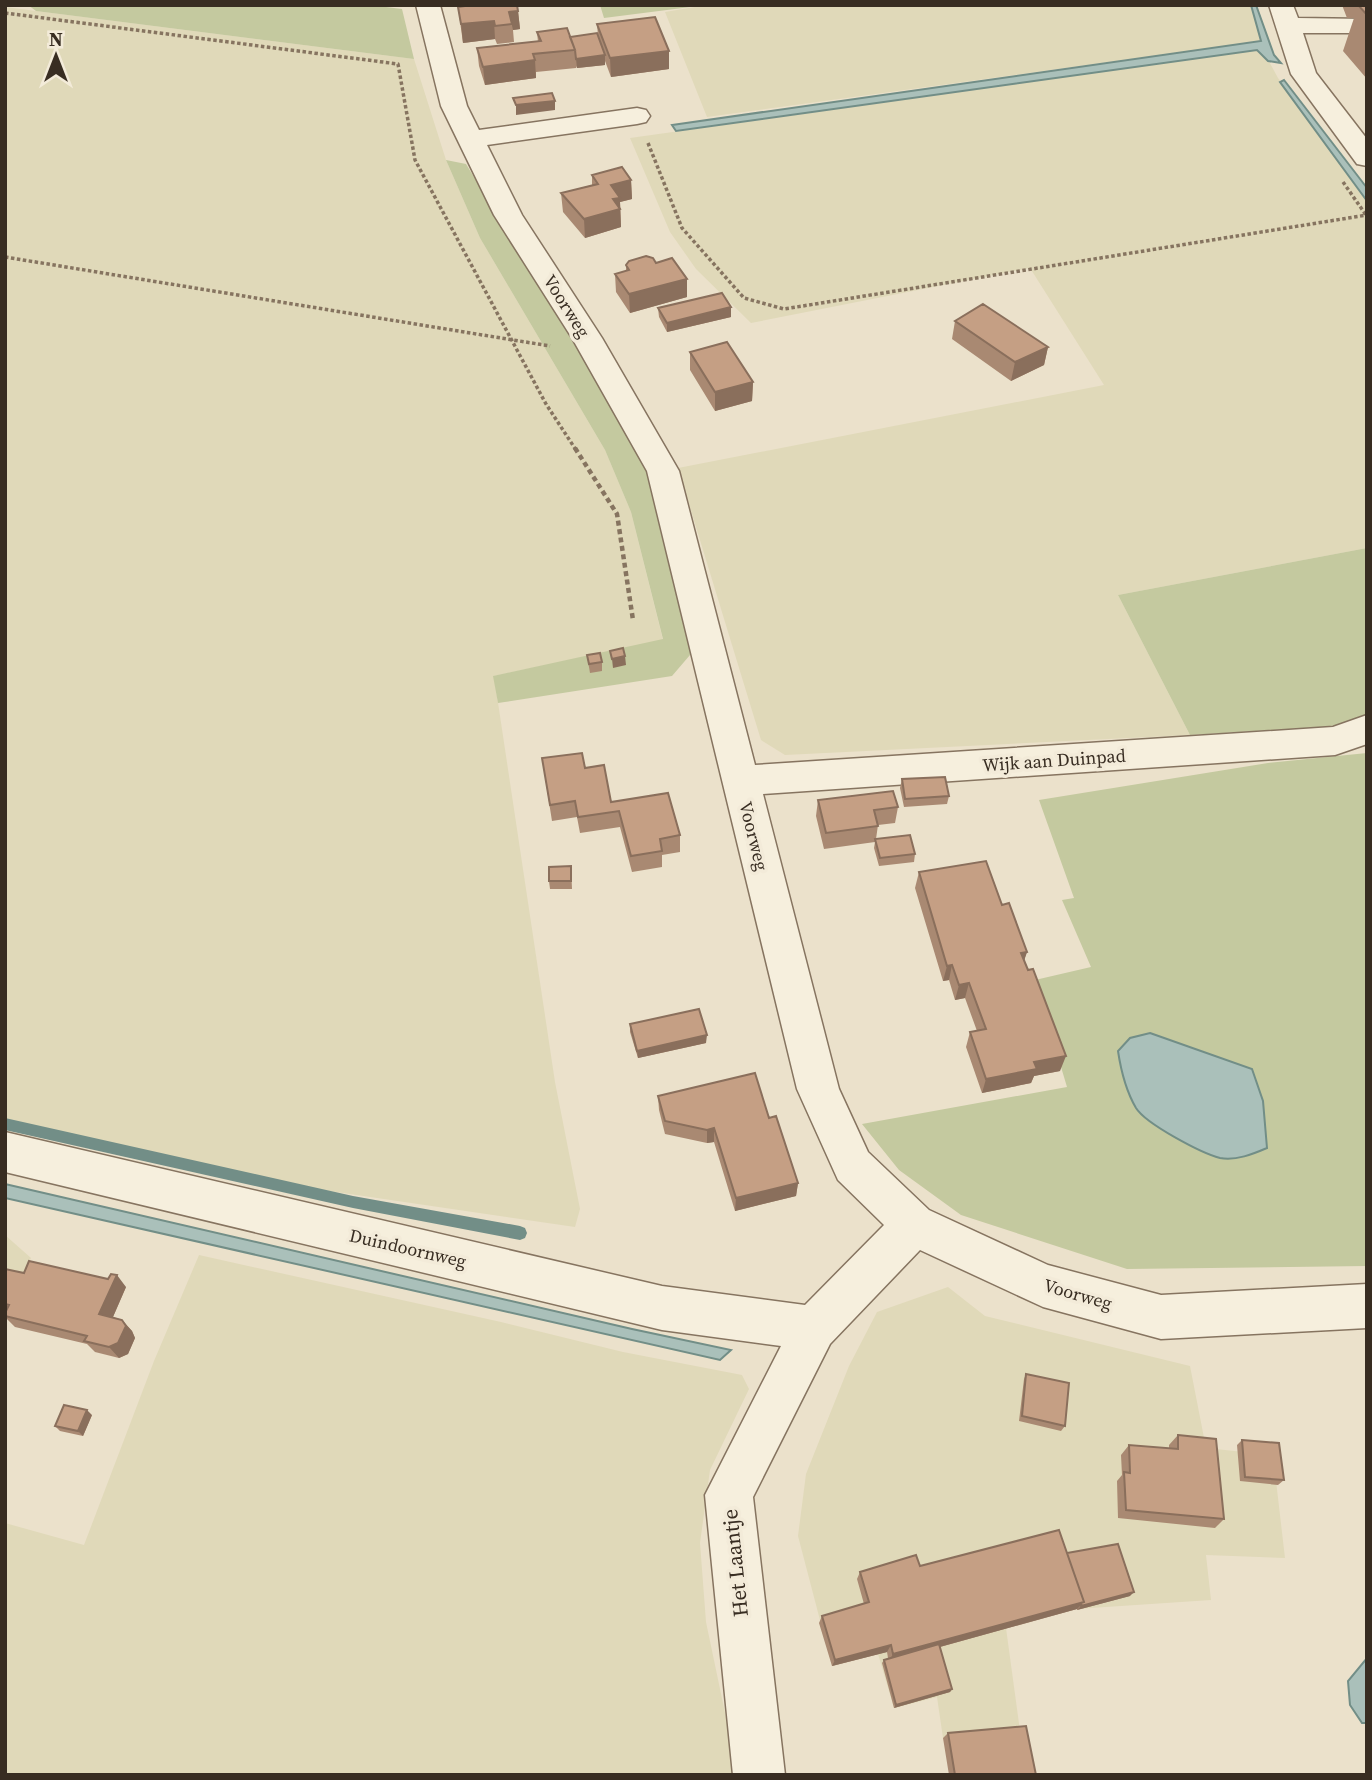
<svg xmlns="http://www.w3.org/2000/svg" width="1372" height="1780" viewBox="0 0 1372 1780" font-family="'Source Serif 4',serif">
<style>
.farmland{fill:#e0d9b9}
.green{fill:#c4c99f;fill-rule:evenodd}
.water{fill:#aac0ba;stroke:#728e87;stroke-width:2}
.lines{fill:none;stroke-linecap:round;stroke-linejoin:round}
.stream{fill:#728e87;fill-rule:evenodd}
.minor-casing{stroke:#867460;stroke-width:3}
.path-far1{stroke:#867460;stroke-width:3.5;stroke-dasharray:3.5 2.5;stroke-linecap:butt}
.path{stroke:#867460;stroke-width:4.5;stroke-dasharray:5 3.5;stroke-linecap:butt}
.minor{fill:#f6efdd;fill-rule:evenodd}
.wall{fill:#a98972}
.shaded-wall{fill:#8a6f5c}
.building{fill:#c59f84;stroke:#8a6f5c;stroke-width:2}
.labels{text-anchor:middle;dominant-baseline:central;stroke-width:7;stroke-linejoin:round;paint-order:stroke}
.street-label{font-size:18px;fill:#382d22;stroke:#f3ebd9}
.near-street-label{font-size:21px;fill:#382d22;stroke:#f3ebd9}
</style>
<rect width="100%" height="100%" fill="#ebe1cb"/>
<path class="farmland" d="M 706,5 L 1251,5 L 1262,41 L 707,117 L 665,12 Z
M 5,7 L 414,59 L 446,160 L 480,238 L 605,450 L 631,512 L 663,640 L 494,676 L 555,1082 L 580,1209 L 575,1227 L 302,1187 L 5,1120 Z
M 1257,50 L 1266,56 L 1278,78 L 1367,201 L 1367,548 L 1118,595 L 1190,735 L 785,755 L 761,740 L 678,468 L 1104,385 L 1030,268 L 751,323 L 696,269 L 670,232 L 630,138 Z
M 5,1235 L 31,1258 L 5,1309 Z
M 199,1255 L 501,1322 L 623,1352 L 742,1375 L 749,1389 L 710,1470 L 700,1543 L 706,1622 L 738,1775 L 5,1775 L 5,1523 L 84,1545 L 154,1361 Z
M 948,1287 L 985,1316 L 1190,1366 L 1206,1448 L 1273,1455 L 1285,1558 L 1206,1555 L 1211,1600 L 1076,1609 L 1006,1628 L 1020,1731 L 943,1738 L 937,1697 L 894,1708 L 878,1654 L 832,1666 L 798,1536 L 806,1474 L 849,1366 L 877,1312 Z"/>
<path class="green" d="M 28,5 L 370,5 L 402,9 L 414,59 L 36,11 Z
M 600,5 L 706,5 L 604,18 Z
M 446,160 L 466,164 L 647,460 L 696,648 L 672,676 L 498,703 L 493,676 L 663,639 L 631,512 L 605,450 L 480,238 Z
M 1367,548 L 1367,720 L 1324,727 L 1190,735 L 1118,595 Z
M 1367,753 L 1367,1266 L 1127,1269 L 961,1215 L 899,1170 L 862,1124 L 1067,1087 L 1035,980 L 1091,967 L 1062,900 L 1074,898 L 1039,800 L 1268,763 ZM 1150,1033 L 1252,1069 L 1130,1038 Z"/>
<path class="water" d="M 1251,5 L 1256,5 L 1274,55 L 1281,63 L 1268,61 L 1257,50 L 676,131 L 672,125 L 1261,41 Z
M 1284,80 L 1367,188 L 1367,201 L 1280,82 Z
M 1150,1033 L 1252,1069 L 1263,1101 L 1267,1148 C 1253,1154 1236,1161 1220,1158 C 1201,1153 1146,1124 1136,1108 C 1126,1091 1121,1071 1118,1051 L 1130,1038 Z
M 5,1184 L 632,1329 L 731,1350 L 720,1360 L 5,1198 Z
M 1367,1658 L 1367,1723 L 1362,1723 L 1350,1705 L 1348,1681 Z"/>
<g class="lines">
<path class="stream" d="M 5,1118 L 353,1196 L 520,1226 L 525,1228 L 527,1233 L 525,1238 L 520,1240 L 353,1208 L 5,1130 Z"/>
<g class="minor-casing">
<path id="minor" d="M 416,5 L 440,5 L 467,106 L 479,130 L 637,108 L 646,110 L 650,116 L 646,122 L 637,124 L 487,145 L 522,215 L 602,338 L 679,471 L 755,765 L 1333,727 L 1367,715 L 1367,744 L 1335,755 L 763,794 L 839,1089 L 868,1152 L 929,1210 L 1048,1265 L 1161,1295 L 1367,1284 L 1367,1328 L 1161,1339 L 1043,1307 L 920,1250 L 830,1344 L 753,1497 L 785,1775 L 733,1775 L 705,1495 L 781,1346 L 662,1330 L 5,1172 L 5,1132 L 662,1286 L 805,1305 L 884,1225 L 838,1180 L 797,1089 L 647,471 L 572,338 L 494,215 L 441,106 Z
M 1269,5 L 1293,5 L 1298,18 L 1367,19 L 1367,33 L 1303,33 L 1316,73 L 1367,139 L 1367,166 L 1357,164 L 1291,74 Z"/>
</g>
<path class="path-far1" d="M 5,13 L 398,64 L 415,160 L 546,404 L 576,450
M 648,143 L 682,228 L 744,298 L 784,309 L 1367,215
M 1343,182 L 1366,215
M 5,257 L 550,346"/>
<path class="path" d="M 575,448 L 617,514 L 633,620"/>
<use href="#minor" class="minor"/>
</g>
<path class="wall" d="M 1342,5 L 1367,5 L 1367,79 L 1343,51 L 1354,18 L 1347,18 Z
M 458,7 L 518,11 L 520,29 L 513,30 L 514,42 L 497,44 L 495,39 L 463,43 Z
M 597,24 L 669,51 L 669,69 L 611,77 L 605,61 L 605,65 L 577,68 L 576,66 L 576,68 L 536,72 L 536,78 L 485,85 L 479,66 L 477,48 L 538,42 L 537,32 L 570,37 L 598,36 Z
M 592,175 L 631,180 L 632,199 L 620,202 L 621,227 L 585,238 L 563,212 L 561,193 L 592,185 Z
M 656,263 L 687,297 L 630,313 L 616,292 L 615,274 L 626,271 L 626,265 Z
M 731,307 L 731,317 L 667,332 L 659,317 L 658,308 Z
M 955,321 L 1048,347 L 1044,365 L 1011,381 L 952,339 Z
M 690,352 L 753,382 L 752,401 L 715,411 L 690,370 Z
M 587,655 L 602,662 L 602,671 L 590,673 Z
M 542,758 L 585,768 L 611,802 L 680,835 L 680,852 L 662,855 L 662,867 L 632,872 L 620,827 L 580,833 L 577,817 L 552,821 Z
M 902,779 L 949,796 L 947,804 L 904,807 L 900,788 Z
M 818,800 L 898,807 L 895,823 L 878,825 L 876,839 L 915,854 L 914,862 L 879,866 L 874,848 L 875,842 L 824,849 L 816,816 Z
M 571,866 L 572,889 L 550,889 L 549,881 Z
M 919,872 L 1002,905 L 1027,952 L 1024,960 L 1060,1071 L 1034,1076 L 1031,1083 L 982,1093 L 966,1047 L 970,1032 L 977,1031 L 965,998 L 955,1000 L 949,980 L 943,981 L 915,888 Z
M 630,1024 L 706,1043 L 638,1058 L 630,1032 Z
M 658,1096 L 769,1118 L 798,1183 L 796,1196 L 735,1211 L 714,1142 L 707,1143 L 665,1134 L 659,1110 Z
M 5,1269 L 24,1273 L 126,1287 L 113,1317 L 122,1320 L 132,1331 L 135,1338 L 128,1354 L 119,1358 L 95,1352 L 87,1344 L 15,1327 L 5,1317 Z
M 1026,1374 L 1065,1426 L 1061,1431 L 1019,1421 L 1024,1379 Z
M 92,1415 L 83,1436 L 60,1431 L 55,1426 Z
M 1178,1435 L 1224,1519 L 1215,1528 L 1118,1518 L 1117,1481 L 1122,1475 L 1121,1455 L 1129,1445 L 1169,1449 L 1169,1445 Z
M 1242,1440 L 1284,1480 L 1278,1485 L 1240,1481 L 1237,1445 Z
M 1067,1553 L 1130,1596 L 1077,1610 L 1077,1609 L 940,1647 L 952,1689 L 950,1692 L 894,1708 L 882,1663 L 884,1660 L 888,1658 L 887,1652 L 832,1666 L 819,1623 L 822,1616 L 864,1604 L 857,1579 L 860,1572 Z
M 948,1733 L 1036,1775 L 949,1775 L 943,1738 Z"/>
<path class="shaded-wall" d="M 518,11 L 520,29 L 513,30 L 509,12 Z
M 494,21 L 495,39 L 463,43 L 461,24 Z
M 669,51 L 669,69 L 611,77 L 610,58 Z
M 605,55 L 605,65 L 577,68 L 576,59 Z
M 535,60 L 536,78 L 485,85 L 483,67 Z
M 555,101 L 555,110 L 516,115 L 516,105 Z
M 631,180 L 632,199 L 620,202 L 621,227 L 585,238 L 584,219 L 611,185 Z
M 687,279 L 687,297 L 630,313 L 629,294 Z
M 731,307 L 731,317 L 667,332 L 667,323 Z
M 1048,347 L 1044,365 L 1011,381 L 1015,362 Z
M 753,382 L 752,401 L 715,411 L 715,392 Z
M 625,656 L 626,665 L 613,668 L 612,659 Z
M 1027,952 L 1022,967 L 1021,953 Z
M 952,965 L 949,980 L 943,981 L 947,966 Z
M 969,983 L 965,998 L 955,1000 L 959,985 Z
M 707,1035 L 706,1043 L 638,1058 L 637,1051 Z
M 1066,1056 L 1060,1071 L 1034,1076 L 1031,1083 L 982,1093 L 986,1079 L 1034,1062 Z
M 714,1128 L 714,1142 L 707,1143 L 707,1130 Z
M 798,1183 L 796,1196 L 735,1211 L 736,1198 Z
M 117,1275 L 126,1287 L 109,1326 L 99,1314 Z
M 122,1320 L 132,1331 L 135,1338 L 128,1354 L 119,1358 L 109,1347 Z
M 87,1410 L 92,1415 L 83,1436 L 78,1431 Z
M 1134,1592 L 1130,1596 L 1077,1610 L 1081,1606 Z
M 1084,1602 L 1077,1609 L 889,1661 L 893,1654 Z
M 891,1645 L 887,1652 L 832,1666 L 835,1660 Z
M 952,1689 L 950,1692 L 894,1708 L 896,1705 Z"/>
<path class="building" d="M 472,5 L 517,5 L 518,11 L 509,12 L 512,24 L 495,26 L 494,21 L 461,24 L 458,7 Z
M 1358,5 L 1367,5 L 1367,15 Z
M 655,17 L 669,51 L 610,58 L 597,24 Z
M 567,28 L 575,50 L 533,54 L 535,60 L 483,67 L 477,48 L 541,41 L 537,32 Z
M 597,33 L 605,55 L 576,59 L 575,50 L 570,37 Z
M 552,93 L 555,101 L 516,105 L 513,98 Z
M 622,167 L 631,180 L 611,185 L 620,198 L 613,199 L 620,209 L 584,219 L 561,193 L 598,184 L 592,175 Z
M 646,256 L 653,258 L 656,263 L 672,258 L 687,279 L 629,294 L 615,274 L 629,270 L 626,265 L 629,261 Z
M 722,293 L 731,307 L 667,323 L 658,308 Z
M 983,304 L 1048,347 L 1015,362 L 955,321 Z
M 727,342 L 753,382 L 715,392 L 690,352 Z
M 623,648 L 625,656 L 612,659 L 610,651 Z
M 600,653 L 602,662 L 589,664 L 587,655 Z
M 582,753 L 585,768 L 604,765 L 611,802 L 668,793 L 680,835 L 660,839 L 662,851 L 631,856 L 619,811 L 578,817 L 575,801 L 550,805 L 542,758 Z
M 945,777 L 949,796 L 905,799 L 902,779 Z
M 893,791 L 898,807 L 874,810 L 878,826 L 826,833 L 818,800 Z
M 910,835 L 915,854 L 880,858 L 875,839 Z
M 986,861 L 1002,905 L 1009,903 L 1027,952 L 1021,953 L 1028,970 L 1033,969 L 1066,1056 L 1034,1062 L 1037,1069 L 986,1079 L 970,1032 L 986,1029 L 969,983 L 959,985 L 952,965 L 947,966 L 919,872 Z
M 571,866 L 571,881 L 549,881 L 549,867 Z
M 699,1009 L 707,1035 L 637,1051 L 630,1024 Z
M 755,1073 L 769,1118 L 776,1116 L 798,1183 L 736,1198 L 714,1128 L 707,1130 L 665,1121 L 658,1096 Z
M 29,1261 L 108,1279 L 111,1274 L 117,1275 L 99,1314 L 122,1320 L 126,1326 L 118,1343 L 109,1347 L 84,1341 L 87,1336 L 5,1316 L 5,1313 L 9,1305 L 5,1304 L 5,1269 L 24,1273 Z
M 1026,1374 L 1069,1383 L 1065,1426 L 1022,1416 Z
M 64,1405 L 87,1410 L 78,1431 L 55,1426 Z
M 1178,1435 L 1216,1439 L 1224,1519 L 1126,1510 L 1124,1472 L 1130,1473 L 1129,1445 L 1178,1449 Z
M 1242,1440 L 1279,1443 L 1284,1480 L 1245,1477 Z
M 1059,1530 L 1084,1602 L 893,1654 L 891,1645 L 835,1660 L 822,1616 L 869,1602 L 860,1572 L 916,1555 L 920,1566 Z
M 1118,1544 L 1134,1592 L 1081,1606 L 1080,1605 L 1084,1602 L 1067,1553 Z
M 939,1644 L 952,1689 L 896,1705 L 884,1660 Z
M 1026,1726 L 1036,1775 L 955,1775 L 948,1733 Z"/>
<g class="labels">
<g class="street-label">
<text transform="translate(567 306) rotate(58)">Voorweg</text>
<text transform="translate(1054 760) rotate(-4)">Wijk aan Duinpad</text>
<text transform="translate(754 836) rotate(76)">Voorweg</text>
<text transform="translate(408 1248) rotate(13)">Duindoornweg</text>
<text transform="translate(1078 1294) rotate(16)">Voorweg</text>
</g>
<g class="near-street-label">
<text transform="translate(735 1563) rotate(-96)">Het Laantje</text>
</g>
</g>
<rect width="1372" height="1780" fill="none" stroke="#382d22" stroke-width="14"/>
<g transform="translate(56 56)" stroke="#f3ebd9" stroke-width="5" paint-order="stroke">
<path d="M0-5L12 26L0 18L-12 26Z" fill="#382d22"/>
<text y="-10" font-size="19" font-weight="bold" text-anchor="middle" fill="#382d22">N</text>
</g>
</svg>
